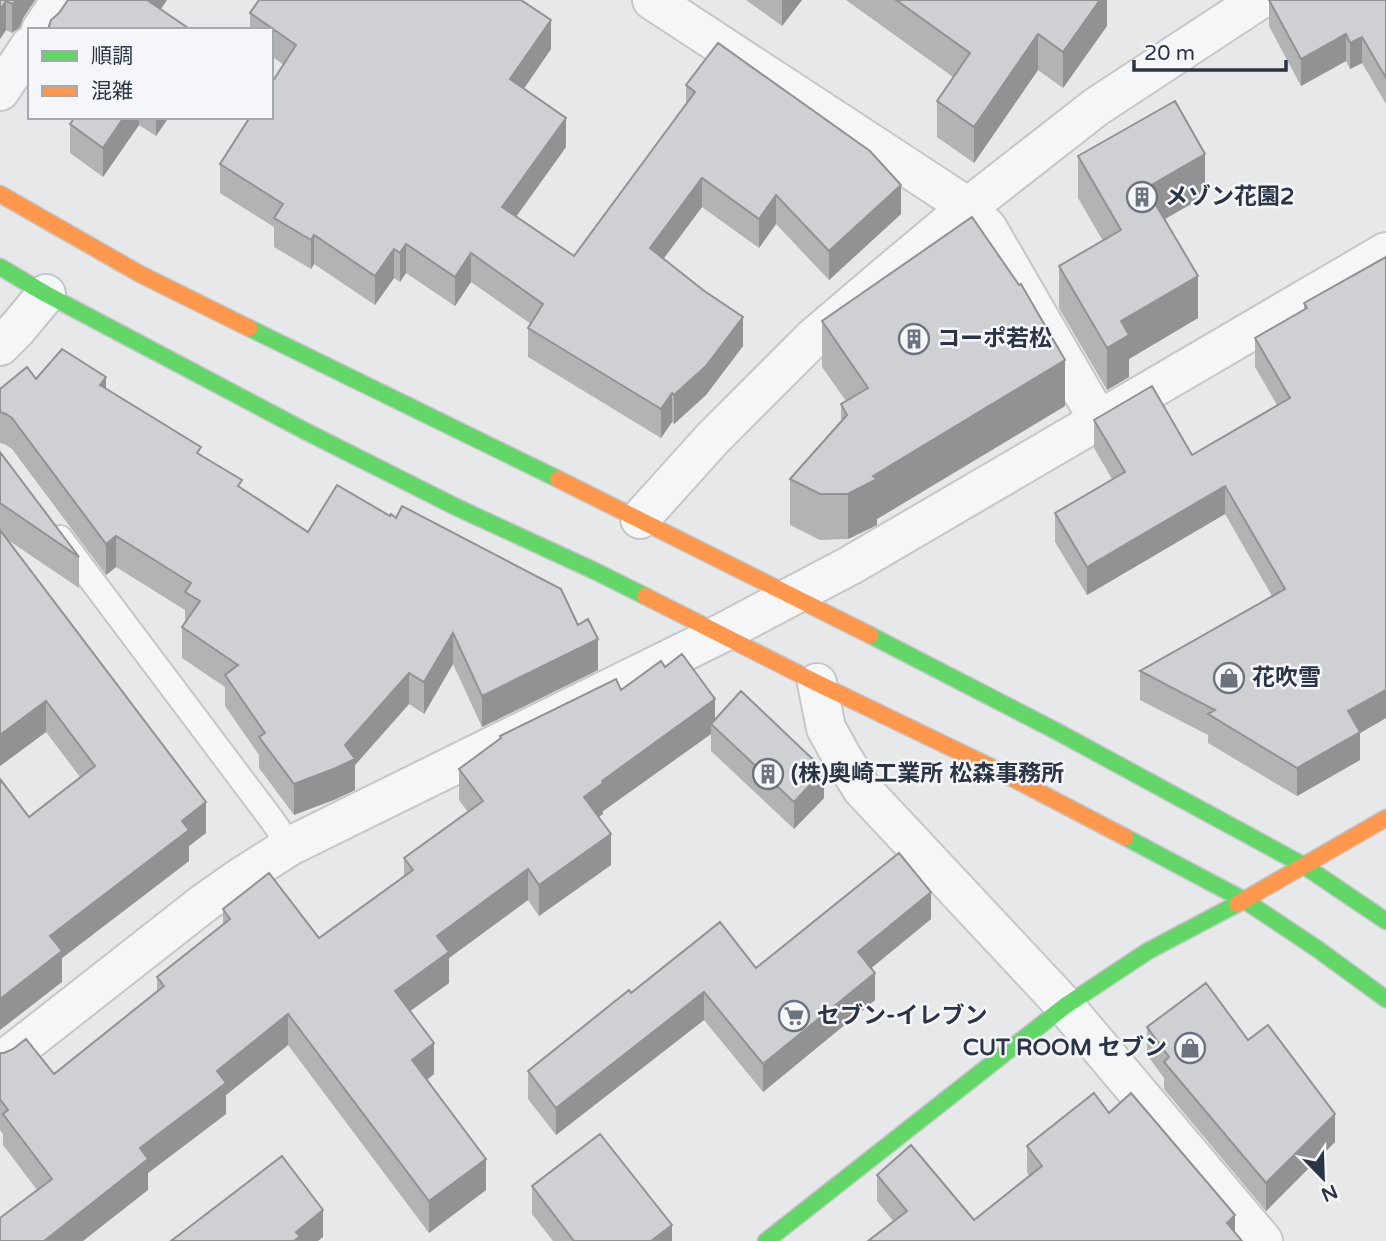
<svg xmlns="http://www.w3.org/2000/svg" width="1386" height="1241" viewBox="0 0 1386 1241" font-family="'Varela Round','Noto Sans JP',sans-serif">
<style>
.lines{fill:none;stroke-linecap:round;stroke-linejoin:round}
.lane-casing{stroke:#c4c6c8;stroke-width:28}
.street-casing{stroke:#c4c6c8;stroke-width:42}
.fast-casing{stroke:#c4c6c8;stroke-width:19}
.slow-casing{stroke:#c4c6c8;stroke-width:19}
.lane{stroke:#f5f6f7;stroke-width:24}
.street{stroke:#f5f6f7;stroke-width:38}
.fast{stroke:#63d668;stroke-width:16}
.slow{stroke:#ff974d;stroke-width:16}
.wall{fill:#b1b3b5}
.shaded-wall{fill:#909294}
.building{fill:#ced0d3;stroke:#909294;stroke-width:2}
.labels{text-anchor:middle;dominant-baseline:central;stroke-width:5;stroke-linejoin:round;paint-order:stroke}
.poi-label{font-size:23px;font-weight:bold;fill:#2b3445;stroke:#f4f6f9;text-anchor:start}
</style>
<rect width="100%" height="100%" fill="#e6e8ea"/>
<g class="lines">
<g class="lane-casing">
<path id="lane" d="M 60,538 L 272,820 L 290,846"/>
</g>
<g class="street-casing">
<path id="street" d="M 652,0 L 968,207 L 988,229 L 1098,419
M 41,30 L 61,0
M 0,91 L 30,46
M 0,346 L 17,329 L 46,294
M 640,519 L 713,438 L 813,338 L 887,275 L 968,207 L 1096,107 L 1259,0
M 817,683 L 826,728 L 842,757 L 862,789 L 1065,1006 L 1263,1241
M 0,1063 L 204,903 L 241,877 L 290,846 L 720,634 L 851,565 L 1386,252"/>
</g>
<g class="fast-casing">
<path id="fast" d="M 0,267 L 46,294 L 307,432 L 456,507 L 597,572 L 645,596
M 249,328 L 558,479
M 870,635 L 1058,732 L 1303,865 L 1386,921
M 1125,837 L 1244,900 L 1316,948 L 1386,999
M 766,1241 L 1065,1006 L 1148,951 L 1237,904"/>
</g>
<g class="slow-casing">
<path id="slow" d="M 0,194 L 140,274 L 249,328
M 558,479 L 870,635
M 645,596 L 817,683 L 989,766 L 1125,837
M 1237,904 L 1386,818"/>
</g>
<use href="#lane" class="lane"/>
<use href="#street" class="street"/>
<use href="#fast" class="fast"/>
<use href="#slow" class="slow"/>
</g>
<path class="wall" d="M 0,0 L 35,0 L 23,18 L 20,27 L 12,33 L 6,30 L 0,39 Z
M 746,0 L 802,0 L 782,26 Z
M 846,0 L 1107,0 L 1107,26 L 1063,88 L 1038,70 L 974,163 L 937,137 L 937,101 L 953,77 Z
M 1269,0 L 1386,0 L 1386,104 L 1362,63 L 1350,69 L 1346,61 L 1301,86 L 1269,26 Z
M 250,13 L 551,49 L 524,89 L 566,147 L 516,217 L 574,256 L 686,104 L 686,85 L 901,214 L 829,280 L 776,224 L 759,248 L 702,207 L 663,259 L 743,346 L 706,395 L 674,424 L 672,422 L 661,438 L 528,357 L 528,328 L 531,324 L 471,282 L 455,306 L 406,273 L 400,282 L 394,278 L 375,305 L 314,264 L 311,269 L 274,247 L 274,227 L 220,193 L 220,164 L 284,65 L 271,56 L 271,30 L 250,30 Z
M 75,117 L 169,117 L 156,136 L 139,125 L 103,177 L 70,153 L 70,124 Z
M 1078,156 L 1205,196 L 1164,219 L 1198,318 L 1129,359 L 1129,377 L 1107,390 L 1059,308 L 1059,266 L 1103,241 L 1078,198 Z
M 1386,257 L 1386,718 L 1360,733 L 1360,760 L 1297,796 L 1208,743 L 1208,735 L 1140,700 L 1140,671 L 1272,596 L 1225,514 L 1087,595 L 1055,542 L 1055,513 L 1112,479 L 1094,448 L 1094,420 L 1192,455 L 1277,405 L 1255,367 L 1255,338 L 1304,310 L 1304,303 Z
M 822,321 L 1065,406 L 877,519 L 877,525 L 871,528 L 848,539 L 820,540 L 790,525 L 790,479 L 841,422 L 841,404 L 846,401 L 822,367 Z
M 36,379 L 106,389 L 201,455 L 242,489 L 308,532 L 598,670 L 482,727 L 453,664 L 424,714 L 409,704 L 355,765 L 355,790 L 336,799 L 294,815 L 259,768 L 259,755 L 225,706 L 225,687 L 182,658 L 182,627 L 185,622 L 185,610 L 116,567 L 106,575 L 12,449 L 6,445 L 0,443 L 0,389 Z
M 0,452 L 79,557 L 79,588 L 5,538 L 206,833 L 189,846 L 189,861 L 62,958 L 62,982 L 29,817 L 80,777 L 46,732 L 0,766 Z
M 665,667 L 715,719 L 824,798 L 794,829 L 711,751 L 711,734 L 603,811 L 603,814 L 599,817 L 611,865 L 539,916 L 528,900 L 449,958 L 449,983 L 410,1011 L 434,1074 L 427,1080 L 486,1190 L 429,1233 L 288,1045 L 226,1095 L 226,1114 L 148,1173 L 148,1190 L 37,1190 L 3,1145 L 3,1134 L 0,1130 L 0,1053 L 54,1074 L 157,992 L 157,977 L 223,925 L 223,909 L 319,938 L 404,876 L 404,858 L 468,812 L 459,800 L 459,769 L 500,739 L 500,736 L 621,690 Z
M 931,919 L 871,968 L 875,1000 L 763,1092 L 704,1020 L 556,1135 L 528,1099 L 528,1071 L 631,993 L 756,968 Z
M 1147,1027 L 1335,1142 L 1266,1211 L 1164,1089 L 1164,1078 L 1147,1055 Z
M 1109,1113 L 1235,1215 L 893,1221 L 877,1201 L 877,1175 L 974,1220 L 1029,1176 L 1027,1172 L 1027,1146 Z
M 532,1186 L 672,1241 L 553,1241 L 532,1214 Z"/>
<path class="shaded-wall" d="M 17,0 L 35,0 L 23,18 L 20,27 L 12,33 L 12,4 Z
M 147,0 L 167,0 L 147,30 Z
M 782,0 L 802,0 L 782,26 Z
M 1100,0 L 1107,0 L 1107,26 L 1063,88 L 1063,52 Z
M 6,1 L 6,30 L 0,39 L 0,10 Z
M 551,20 L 551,49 L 510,108 L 510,79 Z
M 1038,34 L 1038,70 L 974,163 L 974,127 Z
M 1346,34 L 1346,61 L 1301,86 L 1301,59 Z
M 1362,37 L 1362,63 L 1350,69 L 1350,43 Z
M 124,117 L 139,117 L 139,125 L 103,177 L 103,148 Z
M 156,117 L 169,117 L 156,136 Z
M 566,118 L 566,147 L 502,236 L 502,207 Z
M 1205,154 L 1205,196 L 1146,230 L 1146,188 Z
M 702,178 L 702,207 L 650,277 L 650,248 Z
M 901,185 L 901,214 L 829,280 L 829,251 Z
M 776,195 L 776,224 L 759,248 L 759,219 Z
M 314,235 L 314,264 L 311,269 L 311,240 Z
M 406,244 L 406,273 L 400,282 L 400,253 Z
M 394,249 L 394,278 L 375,305 L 375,276 Z
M 471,253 L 471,282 L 455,306 L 455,277 Z
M 1198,276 L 1198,318 L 1129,359 L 1129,377 L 1107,390 L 1107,348 L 1121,321 Z
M 743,317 L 743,346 L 706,395 L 674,424 L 674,395 Z
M 1065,360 L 1065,406 L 877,519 L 877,525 L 848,539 L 848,494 L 873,476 Z
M 106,377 L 106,408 L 100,385 Z
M 672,393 L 672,422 L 661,438 L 661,409 Z
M 1225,486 L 1225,514 L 1087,595 L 1087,567 Z
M 116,536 L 116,567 L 106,575 L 106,544 Z
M 453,633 L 453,664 L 424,714 L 424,682 Z
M 598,639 L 598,670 L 482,727 L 482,696 Z
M 409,673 L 409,704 L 355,765 L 355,790 L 336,799 L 294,815 L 294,784 L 345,745 Z
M 1386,690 L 1386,718 L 1360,733 L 1360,760 L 1297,796 L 1297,768 L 1348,711 Z
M 715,699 L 715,728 L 711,724 L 711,734 L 603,811 L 603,814 L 584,828 L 584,797 L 602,781 Z
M 46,701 L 46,732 L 0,766 L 0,735 Z
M 824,770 L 824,798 L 794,829 L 794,802 Z
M 206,802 L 206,833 L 189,846 L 189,861 L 62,958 L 62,982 L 0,1030 L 0,999 L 50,936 L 182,821 Z
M 611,834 L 611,865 L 539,916 L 539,885 Z
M 528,869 L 528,900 L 449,958 L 449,983 L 395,1022 L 395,991 L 437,936 Z
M 931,892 L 931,919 L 858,979 L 858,952 Z
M 875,973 L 875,1000 L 763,1092 L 763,1064 Z
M 704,992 L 704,1020 L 556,1135 L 556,1108 Z
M 288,1014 L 288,1045 L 226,1095 L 226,1114 L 148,1173 L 148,1190 L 83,1241 L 44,1241 L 140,1148 L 217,1071 Z
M 434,1043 L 434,1074 L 412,1091 L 412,1060 Z
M 1335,1114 L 1335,1142 L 1266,1211 L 1266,1183 Z
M 486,1159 L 486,1190 L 429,1233 L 429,1201 Z
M 323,1210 L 323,1237 L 318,1241 L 294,1241 L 296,1232 Z
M 1235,1215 L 1235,1241 L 1227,1223 Z
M 672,1225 L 672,1241 L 651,1241 Z"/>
<path class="building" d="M 0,0 L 17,0 L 12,4 L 6,1 L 0,10 Z
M 68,0 L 147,0 L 191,30 L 50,30 L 48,29 L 51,20 L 59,13 Z
M 259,0 L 521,0 L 551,20 L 510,79 L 566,118 L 502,207 L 574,256 L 695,92 L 686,85 L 718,43 L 870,151 L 901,185 L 829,251 L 776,195 L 759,219 L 702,178 L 650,248 L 703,290 L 743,317 L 706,366 L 674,395 L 672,393 L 661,409 L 528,328 L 543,304 L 471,253 L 455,277 L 406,244 L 400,253 L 394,249 L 375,276 L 314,235 L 311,240 L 274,218 L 283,204 L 220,164 L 250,117 L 271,117 L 271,84 L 296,45 L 250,13 Z
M 896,0 L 1100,0 L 1063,52 L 1038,34 L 974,127 L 937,101 L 970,53 Z
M 1269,0 L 1386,0 L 1386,78 L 1362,37 L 1350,43 L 1346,34 L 1301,59 Z
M 1175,101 L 1205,154 L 1146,188 L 1198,276 L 1121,321 L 1129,335 L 1107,348 L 1059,266 L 1121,230 L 1078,156 Z
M 75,117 L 124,117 L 103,148 L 70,124 Z
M 972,217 L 1019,285 L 1021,284 L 1065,360 L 873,476 L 877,479 L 848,494 L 820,494 L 790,479 L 847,415 L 841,404 L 868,388 L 822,321 Z
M 1386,257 L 1386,690 L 1348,711 L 1360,732 L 1297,768 L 1208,714 L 1215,710 L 1140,671 L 1285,589 L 1225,486 L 1087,567 L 1055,513 L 1125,472 L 1094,420 L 1152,386 L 1192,455 L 1290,398 L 1255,338 L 1307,308 L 1304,303 Z
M 62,349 L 106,377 L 100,385 L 201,447 L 197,453 L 242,480 L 238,486 L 308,532 L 337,485 L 390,516 L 391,514 L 396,518 L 402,506 L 561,589 L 578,625 L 588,619 L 598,639 L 482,696 L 453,633 L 424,682 L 409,673 L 345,745 L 355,759 L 336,768 L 294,784 L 259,737 L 265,733 L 225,675 L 238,665 L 182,627 L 200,601 L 185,592 L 191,583 L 116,536 L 106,544 L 12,418 L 6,414 L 0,412 L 0,389 L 27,367 L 36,379 Z
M 0,452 L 79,557 L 0,503 Z
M 0,530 L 206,802 L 182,821 L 189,830 L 50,936 L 62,951 L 0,999 L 0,779 L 29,817 L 95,766 L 46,701 L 0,735 Z
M 682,654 L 715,699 L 602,781 L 603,783 L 584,797 L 611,834 L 539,885 L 528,869 L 437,936 L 449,952 L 395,991 L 434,1043 L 412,1060 L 486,1159 L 429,1201 L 288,1014 L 217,1071 L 226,1083 L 140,1148 L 148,1159 L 44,1241 L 0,1241 L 0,1218 L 52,1179 L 3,1114 L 8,1110 L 0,1099 L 0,1053 L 4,1053 L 13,1049 L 26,1039 L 54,1074 L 164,986 L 157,977 L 230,919 L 223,909 L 269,873 L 319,938 L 413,870 L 404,858 L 483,801 L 459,769 L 501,738 L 500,736 L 616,679 L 621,690 L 661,661 L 665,667 Z
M 741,691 L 824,770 L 794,802 L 711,724 Z
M 899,853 L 931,892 L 858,952 L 875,973 L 763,1064 L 704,992 L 556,1108 L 528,1071 L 629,990 L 631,993 L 720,922 L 756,968 Z
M 1206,983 L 1248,1040 L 1268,1025 L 1335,1114 L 1266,1183 L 1164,1062 L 1169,1057 L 1147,1027 Z
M 1094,1093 L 1109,1113 L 1131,1093 L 1235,1215 L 1227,1223 L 1242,1241 L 868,1241 L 907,1211 L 877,1175 L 911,1145 L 974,1220 L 1042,1166 L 1027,1146 Z
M 600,1134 L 672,1225 L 651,1241 L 574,1241 L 532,1186 Z
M 282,1156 L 323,1210 L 296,1232 L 300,1236 L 294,1241 L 171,1241 Z"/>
<defs>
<g id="building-ring" transform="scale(1.575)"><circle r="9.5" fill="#f4f6f9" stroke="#6c737f" stroke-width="1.5"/><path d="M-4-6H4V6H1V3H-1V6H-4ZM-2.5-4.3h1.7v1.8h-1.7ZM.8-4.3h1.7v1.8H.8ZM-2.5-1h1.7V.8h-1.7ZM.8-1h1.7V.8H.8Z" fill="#6c737f"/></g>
<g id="shop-ring" transform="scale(1.575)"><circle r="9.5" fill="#f4f6f9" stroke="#6c737f" stroke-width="1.5"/><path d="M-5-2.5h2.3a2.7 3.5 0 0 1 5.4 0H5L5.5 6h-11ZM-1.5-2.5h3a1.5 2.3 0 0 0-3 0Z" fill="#6c737f"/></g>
<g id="supermarket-ring" transform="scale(1.575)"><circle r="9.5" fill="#f4f6f9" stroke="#6c737f" stroke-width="1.5"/><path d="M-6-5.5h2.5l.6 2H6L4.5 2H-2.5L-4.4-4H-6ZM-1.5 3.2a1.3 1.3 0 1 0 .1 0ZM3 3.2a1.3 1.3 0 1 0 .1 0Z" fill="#6c737f"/></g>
</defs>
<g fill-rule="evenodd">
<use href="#building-ring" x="1142" y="197"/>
<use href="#building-ring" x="914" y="339"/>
<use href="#shop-ring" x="1229" y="678"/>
<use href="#building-ring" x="768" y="774"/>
<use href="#supermarket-ring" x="794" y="1016"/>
<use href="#shop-ring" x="1190" y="1048"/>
</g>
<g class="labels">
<g class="poi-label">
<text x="1165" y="197">メゾン花園2</text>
<text x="937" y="339">コーポ若松</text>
<text x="1252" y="678">花吹雪</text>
<text x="791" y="774">(株)奥崎工業所 松森事務所</text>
<text x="817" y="1016">セブン-イレブン</text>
<text x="1167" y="1048" text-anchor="end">CUT ROOM セブン</text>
</g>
</g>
<rect x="28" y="28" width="245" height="91" fill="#f4f6f9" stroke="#a4a8b1" stroke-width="2"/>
<rect x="42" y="51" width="35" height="10" fill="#63d668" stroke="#a4a8b1" stroke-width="2"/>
<text x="91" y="63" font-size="21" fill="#2b3445">順調</text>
<rect x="42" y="86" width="35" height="10" fill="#ff974d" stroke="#a4a8b1" stroke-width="2"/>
<text x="91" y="98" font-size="21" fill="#2b3445">混雑</text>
<g transform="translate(1323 1178) rotate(157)" stroke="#f4f6f9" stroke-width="5" paint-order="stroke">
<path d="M0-5L12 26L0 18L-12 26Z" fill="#2b3445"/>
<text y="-10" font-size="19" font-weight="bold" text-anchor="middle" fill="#2b3445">N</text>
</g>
<path d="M1134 60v10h152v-10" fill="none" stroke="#2b3445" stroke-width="3.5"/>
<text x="1144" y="60" font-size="21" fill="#2b3445" stroke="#f4f6f9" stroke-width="5" paint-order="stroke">20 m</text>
</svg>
